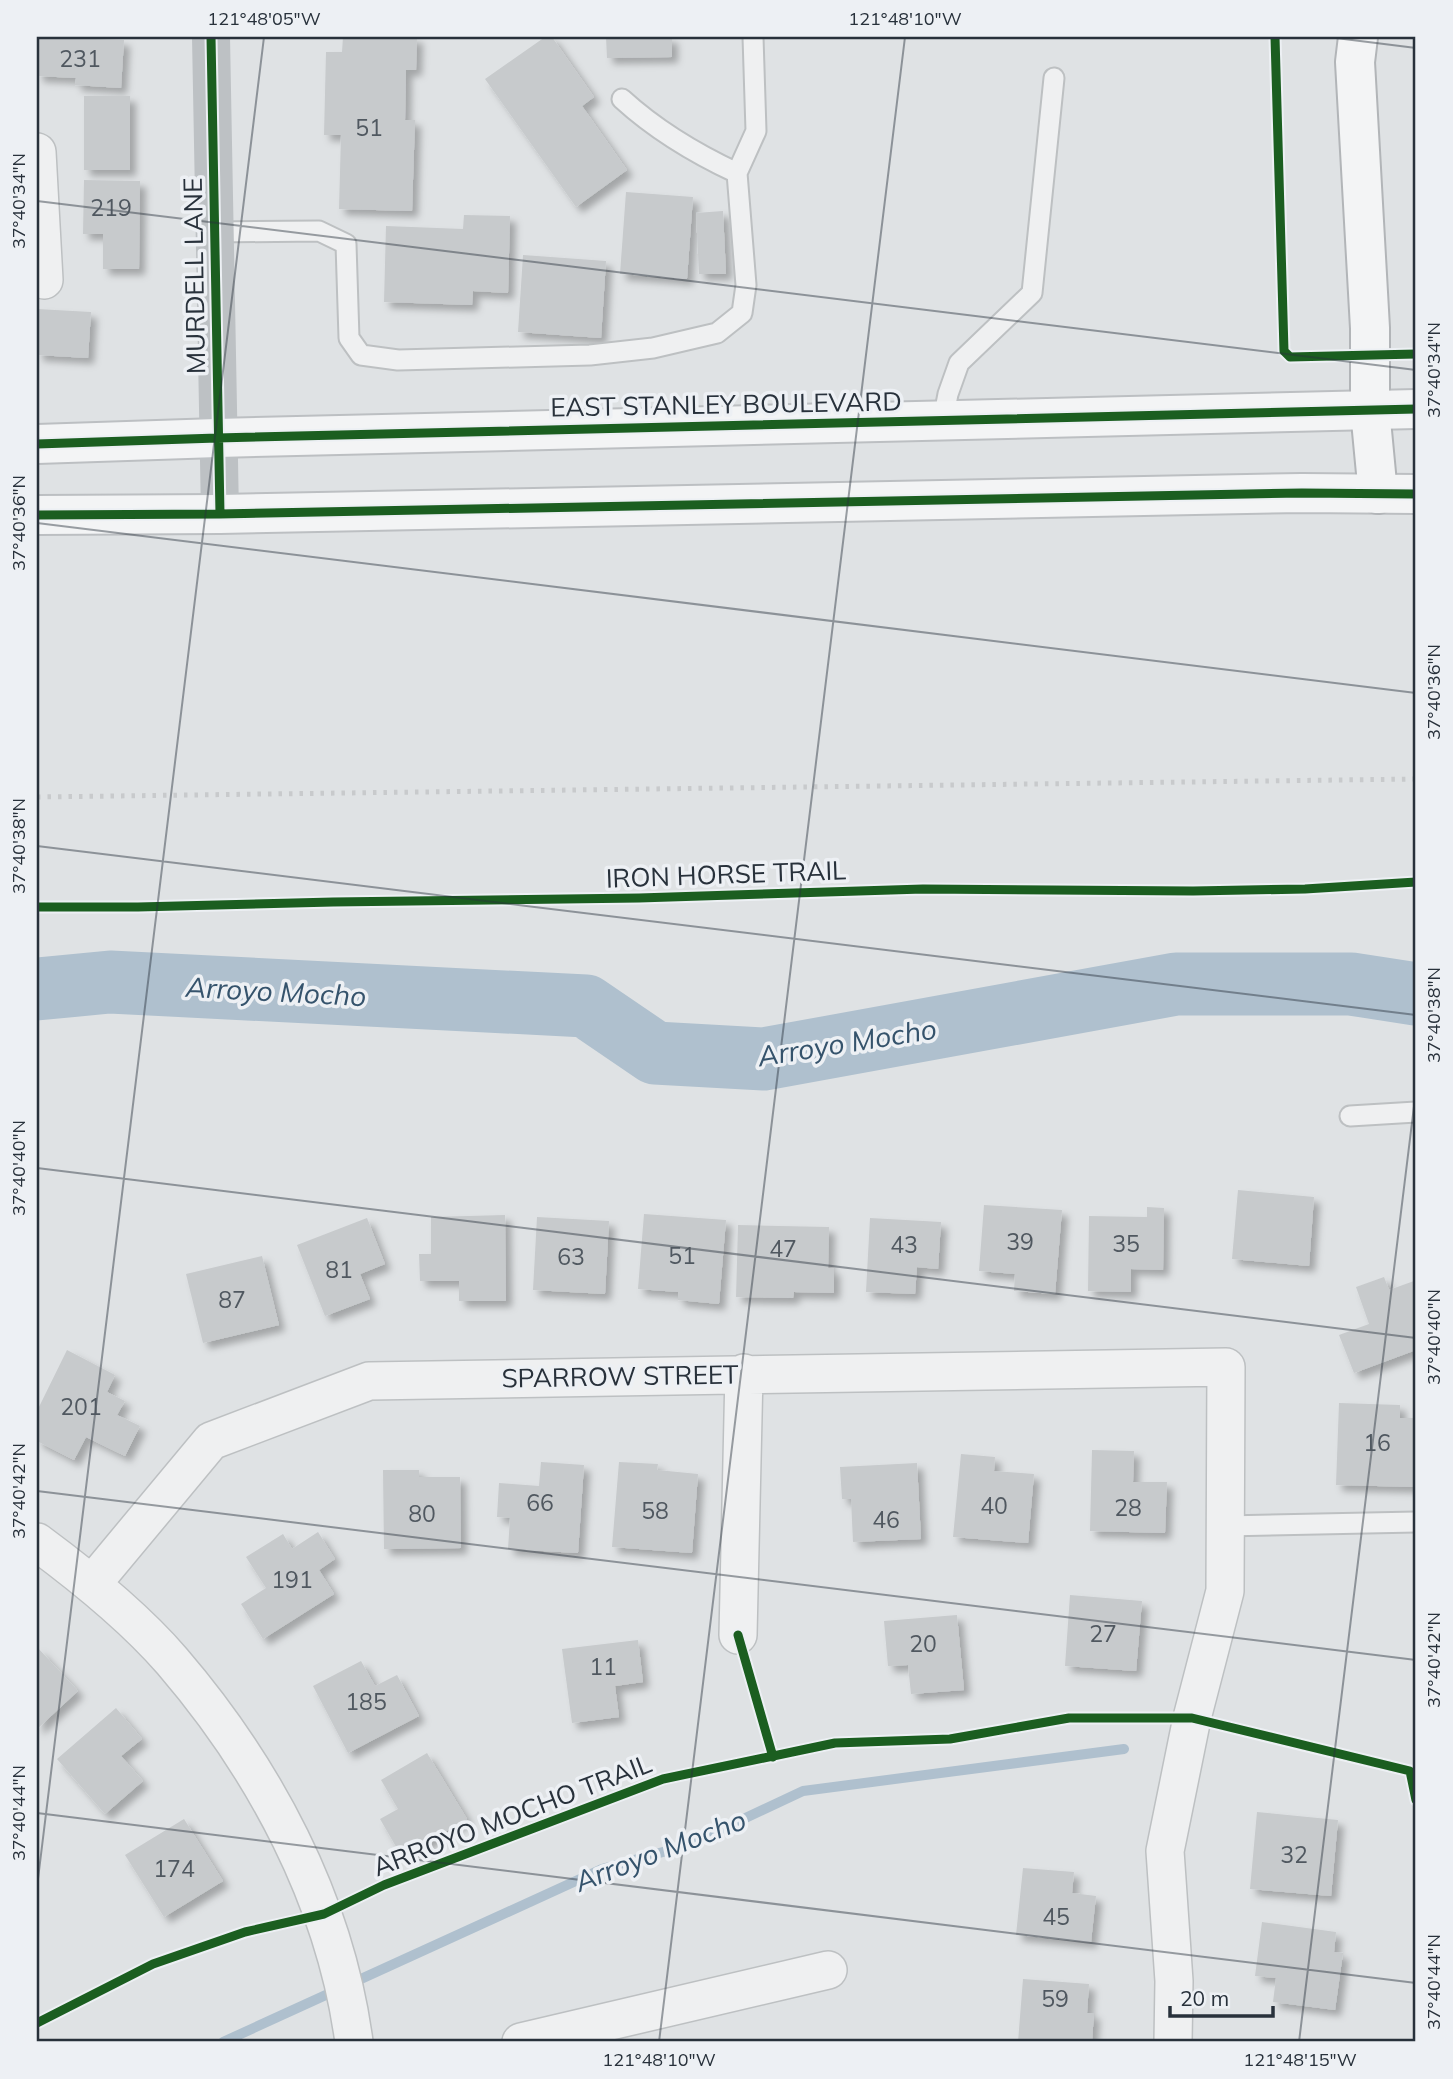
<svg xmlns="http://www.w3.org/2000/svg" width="1453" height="2079" viewBox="0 0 1453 2079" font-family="Mulish,sans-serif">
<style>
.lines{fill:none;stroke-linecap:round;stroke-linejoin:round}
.stream{stroke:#afc0ce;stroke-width:10}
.river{stroke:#afc0ce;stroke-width:63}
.building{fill:#c7cacc;filter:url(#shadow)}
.lane-casing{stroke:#bdc0c2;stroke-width:23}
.street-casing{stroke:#bdc0c2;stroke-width:40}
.primary-casing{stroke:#bcbfc2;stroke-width:42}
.highway-casing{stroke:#b2b5b8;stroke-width:42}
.lane{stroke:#eff0f1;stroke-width:19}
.street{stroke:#eff0f1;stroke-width:37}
.secondary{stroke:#bdc1c4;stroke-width:38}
.primary{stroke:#f3f4f5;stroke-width:38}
.highway{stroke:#f3f4f5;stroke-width:38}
.rail{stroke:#c8cacc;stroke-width:5;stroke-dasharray:3.5 7;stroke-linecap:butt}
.cycleway-casing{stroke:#edf0f4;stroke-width:13}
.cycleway{stroke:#1b5e20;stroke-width:9}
.ticks{fill:none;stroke:#28313b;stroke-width:2;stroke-opacity:0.45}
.labels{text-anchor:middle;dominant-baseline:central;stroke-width:7;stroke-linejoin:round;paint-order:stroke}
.number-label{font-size:23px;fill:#505860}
.street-label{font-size:26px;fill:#28313b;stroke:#edf0f4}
.water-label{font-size:28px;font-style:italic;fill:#35536c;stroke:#edf0f4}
.neatline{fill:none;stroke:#28313b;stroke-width:2.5}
.ticks-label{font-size:18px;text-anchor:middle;fill:#28313b}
</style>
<defs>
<filter id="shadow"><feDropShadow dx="6" dy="6" stdDeviation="3.5" flood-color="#0004"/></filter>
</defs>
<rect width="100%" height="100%" fill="#dfe2e4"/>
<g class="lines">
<path class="stream" d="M 223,2042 L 602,1869 L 688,1845 L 803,1791 L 1124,1749"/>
<path class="river" d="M 37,989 L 110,982 L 586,1006 L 655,1053 L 764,1059 L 1176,984 L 1351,984 L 1416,994"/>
</g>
<path class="building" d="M 37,37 L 124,40 L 121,88 L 75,85 L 76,78 L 37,76 Z
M 343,37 L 417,37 L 416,70 L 406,70 L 405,120 L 415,120 L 412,211 L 339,209 L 341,135 L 324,135 L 326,52 L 342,52 Z
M 545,37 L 552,37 L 594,97 L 582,106 L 627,170 L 576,207 L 485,79 Z
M 606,37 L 672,37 L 672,57 L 607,58 Z
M 84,96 L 130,96 L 130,170 L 84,170 Z
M 84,180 L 140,181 L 139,269 L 103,269 L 103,234 L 83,234 Z
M 626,192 L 693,197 L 687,279 L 620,274 Z
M 723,211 L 726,274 L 699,274 L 696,213 Z
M 464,215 L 510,216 L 508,293 L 473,291 L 472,305 L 384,302 L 386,226 L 463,229 Z
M 523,255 L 606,261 L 601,338 L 518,332 Z
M 37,309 L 91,312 L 88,358 L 37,355 Z
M 1238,1190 L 1314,1197 L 1309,1266 L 1232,1259 Z
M 984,1205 L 1062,1210 L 1055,1294 L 1014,1291 L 1015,1274 L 979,1271 Z
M 1147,1207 L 1164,1208 L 1163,1270 L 1131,1269 L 1131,1292 L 1088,1291 L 1089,1216 L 1147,1217 Z
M 644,1214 L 726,1220 L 719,1304 L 678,1300 L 678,1292 L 638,1289 Z
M 505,1215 L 506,1301 L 459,1301 L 459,1281 L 420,1281 L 419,1254 L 431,1254 L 431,1217 Z
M 537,1217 L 609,1221 L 605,1294 L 533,1290 Z
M 367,1218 L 385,1264 L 360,1274 L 370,1299 L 325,1316 L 297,1245 Z
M 870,1218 L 941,1222 L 938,1269 L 917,1267 L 915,1294 L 866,1292 Z
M 738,1225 L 829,1227 L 828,1268 L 834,1269 L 834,1293 L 794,1292 L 793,1298 L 736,1297 Z
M 262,1256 L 279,1325 L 203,1343 L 186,1274 Z
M 1384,1277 L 1389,1290 L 1414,1281 L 1416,1288 L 1416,1350 L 1354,1373 L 1339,1335 L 1369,1324 L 1356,1287 Z
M 67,1350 L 115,1375 L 107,1392 L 125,1401 L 117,1415 L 140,1426 L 125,1456 L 86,1437 L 74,1460 L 37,1441 L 37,1411 Z
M 1339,1403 L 1400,1405 L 1400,1418 L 1416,1418 L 1416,1487 L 1336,1485 Z
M 1092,1450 L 1134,1451 L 1133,1482 L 1167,1482 L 1165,1533 L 1090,1531 Z
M 961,1454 L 995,1457 L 994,1471 L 1034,1474 L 1028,1543 L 953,1537 Z
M 541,1462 L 584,1465 L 578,1553 L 508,1549 L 510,1518 L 497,1517 L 499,1483 L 539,1486 Z
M 619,1462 L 658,1464 L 657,1470 L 698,1474 L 692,1553 L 612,1547 Z
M 917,1463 L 921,1539 L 853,1542 L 851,1499 L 842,1499 L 840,1467 Z
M 383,1470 L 419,1470 L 419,1477 L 460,1477 L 461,1548 L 384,1549 Z
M 318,1532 L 335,1559 L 319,1570 L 334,1594 L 263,1639 L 241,1604 L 266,1588 L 246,1557 L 283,1534 L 292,1549 Z
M 1070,1595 L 1142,1601 L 1136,1671 L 1065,1666 Z
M 957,1615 L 964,1690 L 911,1694 L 908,1665 L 888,1666 L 884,1621 Z
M 638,1640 L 643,1682 L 615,1686 L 619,1717 L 572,1723 L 562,1649 Z
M 37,1647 L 78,1691 L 37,1729 Z
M 361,1661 L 375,1686 L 397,1675 L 419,1716 L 348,1753 L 313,1686 Z
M 116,1708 L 142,1739 L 121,1756 L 143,1781 L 105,1814 L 57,1759 Z
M 427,1753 L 467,1819 L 402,1857 L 380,1819 L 398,1809 L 381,1780 Z
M 1257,1812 L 1338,1820 L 1331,1896 L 1250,1889 Z
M 184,1819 L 223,1881 L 164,1917 L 125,1855 Z
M 1023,1868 L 1074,1872 L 1072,1893 L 1096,1896 L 1091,1942 L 1016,1935 Z
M 1262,1922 L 1336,1932 L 1334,1952 L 1343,1953 L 1335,2010 L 1273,2002 L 1276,1978 L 1255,1976 Z
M 1023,1979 L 1089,1984 L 1087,2013 L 1094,2013 L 1092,2042 L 1018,2042 Z"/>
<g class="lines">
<g class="lane-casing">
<path id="lane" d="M 622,99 C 657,131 694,153 737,173
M 215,232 L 319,231 L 346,244 L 349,338 L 361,355 L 398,360 L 590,355 L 653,348 L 717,333 L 742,313 L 746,285 L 737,173 L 756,131 L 753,37
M 943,420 L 948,394 L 959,363 L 1032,293 L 1054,78
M 1350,1116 L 1416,1112
M 1225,1526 L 1416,1522"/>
</g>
<g class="street-casing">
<path id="street" d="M 37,152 L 44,280
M 37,1542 C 83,1576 134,1617 172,1661 C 264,1768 335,1900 354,2042
M 92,1584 L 211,1441 L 369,1381 L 1226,1367 L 1225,1591 L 1192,1718 L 1165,1851 L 1174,1981 L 1173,2042
M 738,1635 L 744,1373
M 521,2042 L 828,1970"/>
</g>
<g class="primary-casing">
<path id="primary" d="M 37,444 L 217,438 L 1416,409
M 37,515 L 220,514 L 1302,493 L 1416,494"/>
</g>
<g class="highway-casing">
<path id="highway" d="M 1358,37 L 1355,62 L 1370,328 L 1370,410 L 1378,494"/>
</g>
<use href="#lane" class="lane"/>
<use href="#street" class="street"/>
<path class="secondary" d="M 211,37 L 220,514"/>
<use href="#primary" class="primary"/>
<use href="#highway" class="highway"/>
<path class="rail" d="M 37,797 L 1416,779"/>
<g class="cycleway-casing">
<path id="cycleway" d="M 211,37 L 220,514
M 1275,37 L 1284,351 L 1290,357 L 1416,354
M 37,444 L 217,438 L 1416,409
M 37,515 L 220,514 L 1302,493 L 1416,494
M 37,907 L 138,907 L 333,902 L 639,898 L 923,889 L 1193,891 L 1305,889 L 1416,882
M 738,1635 L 773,1757
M 37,2023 L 153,1964 L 245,1932 L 324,1914 L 384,1885 L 663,1779 L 835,1743 L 950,1739 L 1069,1718 L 1192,1718 L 1410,1771 L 1416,1800"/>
</g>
<use href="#cycleway" class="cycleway"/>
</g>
<path class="ticks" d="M 1328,37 L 1416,48M 37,201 L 1416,370M 37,523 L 1416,693M 37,846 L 1416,1015M 37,1168 L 1416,1338M 37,1491 L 1416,1660M 37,1813 L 1416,1983M 37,1887 L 264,37M 659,2042 L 905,37M 1299,2042 L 1416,1090"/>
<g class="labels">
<g class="number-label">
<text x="80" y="58">231</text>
<text x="369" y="127">51</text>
<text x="111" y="207">219</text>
<text x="1020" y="1241">39</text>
<text x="1126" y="1243">35</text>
<text x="904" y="1244">43</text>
<text x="783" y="1248">47</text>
<text x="682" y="1255">51</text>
<text x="571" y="1256">63</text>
<text x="339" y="1269">81</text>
<text x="232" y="1299">87</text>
<text x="81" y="1406">201</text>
<text x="1377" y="1442">16</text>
<text x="540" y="1502">66</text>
<text x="994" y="1505">40</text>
<text x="1128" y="1507">28</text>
<text x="655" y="1510">58</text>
<text x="422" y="1513">80</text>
<text x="886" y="1519">46</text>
<text x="292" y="1579">191</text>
<text x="1103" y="1633">27</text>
<text x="923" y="1643">20</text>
<text x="603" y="1666">11</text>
<text x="366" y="1701">185</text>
<text x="1294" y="1854">32</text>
<text x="174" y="1868">174</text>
<text x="1056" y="1916">45</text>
<text x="1055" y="1998">59</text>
</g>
<g class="street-label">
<text transform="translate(194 276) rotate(-91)">MURDELL LANE</text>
<text transform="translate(726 404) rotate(-1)">EAST STANLEY BOULEVARD</text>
<text transform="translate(726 874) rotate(-2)">IRON HORSE TRAIL</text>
<text transform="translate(620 1376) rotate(-1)">SPARROW STREET</text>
<text transform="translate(512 1815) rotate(-21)">ARROYO MOCHO TRAIL</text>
</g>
<g class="water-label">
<text transform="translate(276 991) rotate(3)">Arroyo Mocho</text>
<text transform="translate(847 1042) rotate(-9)">Arroyo Mocho</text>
<text transform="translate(660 1850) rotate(-21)">Arroyo Mocho</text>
</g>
</g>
<rect width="1453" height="2079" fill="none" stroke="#edf0f4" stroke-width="77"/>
<path d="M1170 2006v10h103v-10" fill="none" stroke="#28313b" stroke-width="3.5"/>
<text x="1180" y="2006" font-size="21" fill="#28313b" stroke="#edf0f4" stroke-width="5" paint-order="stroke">20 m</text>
<rect x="38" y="38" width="1376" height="2002" class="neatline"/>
<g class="ticks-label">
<text x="264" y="25">121°48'05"W</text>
<text x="905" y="25">121°48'10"W</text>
<text transform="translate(19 201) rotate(-90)" y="6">37°40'34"N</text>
<text transform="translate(1434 370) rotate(-90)" y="6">37°40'34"N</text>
<text transform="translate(19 523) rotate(-90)" y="6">37°40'36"N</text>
<text transform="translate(1434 692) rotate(-90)" y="6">37°40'36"N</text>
<text transform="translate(19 846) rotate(-90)" y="6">37°40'38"N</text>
<text transform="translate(1434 1015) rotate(-90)" y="6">37°40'38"N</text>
<text transform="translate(19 1168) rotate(-90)" y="6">37°40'40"N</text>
<text transform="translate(1434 1337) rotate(-90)" y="6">37°40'40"N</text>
<text transform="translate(19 1491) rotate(-90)" y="6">37°40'42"N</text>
<text transform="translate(1434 1660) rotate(-90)" y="6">37°40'42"N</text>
<text transform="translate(19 1813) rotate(-90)" y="6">37°40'44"N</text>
<text transform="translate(1434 1982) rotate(-90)" y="6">37°40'44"N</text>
<text x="659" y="2066">121°48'10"W</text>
<text x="1300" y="2066">121°48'15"W</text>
</g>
</svg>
